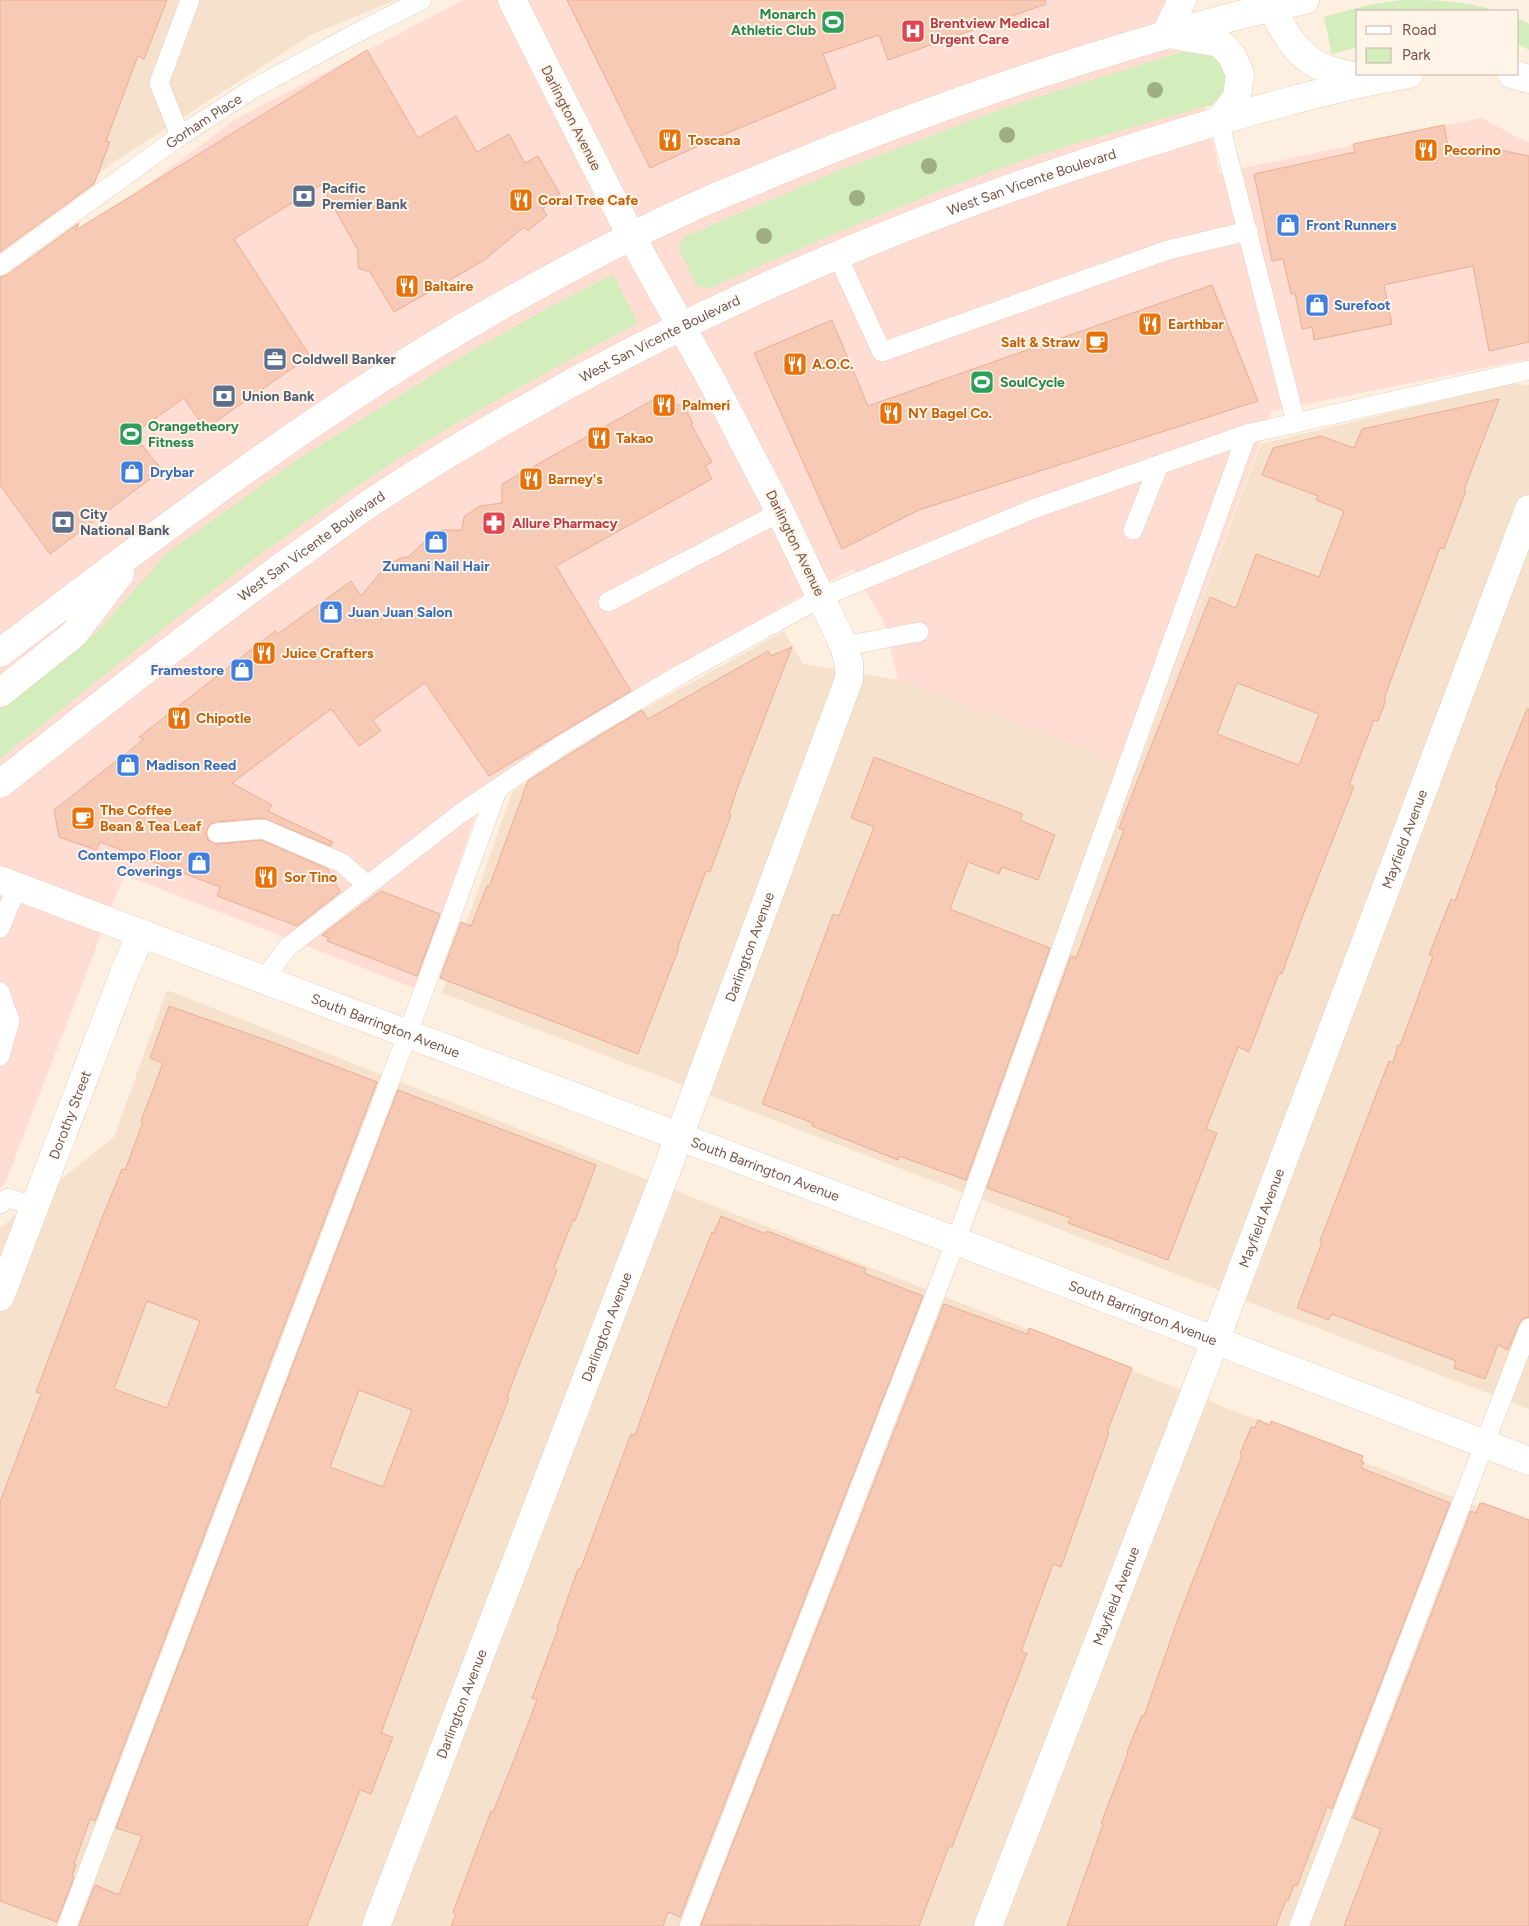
<svg xmlns="http://www.w3.org/2000/svg" width="1529" height="1926" viewBox="0 0 1529 1926" font-family="Figtree,sans-serif">
<style>
.residential{fill:#f6e1cd}
.commercial{fill:#ffddd3}
.green{fill:#d4edbd}
.building{fill:#f6cab5;stroke:#eaae94;fill-rule:evenodd}
.lines{fill:none;stroke-linecap:round;stroke-linejoin:round}
.service-casing{stroke:#e5cdbe;stroke-width:20}
.minor-casing{stroke:#e5cdbe;stroke-width:29}
.tertiary-casing{stroke:#e5cdbe;stroke-width:29}
.secondary-casing{stroke:#ebcdba;stroke-width:29}
.service{stroke:#fff;stroke-width:19}
.minor{stroke:#fff;stroke-width:28}
.tertiary{stroke:#fff;stroke-width:28}
.secondary{stroke:#fff;stroke-width:28}
.tree{fill:#9fae85}
.labels{text-anchor:middle;dominant-baseline:central;stroke-width:4;stroke-linejoin:round;paint-order:stroke}
.leisure-label{font-size:14px;font-weight:bold;fill:#27864d;stroke:#fff4e8;text-anchor:start}
.health-label{font-size:14px;font-weight:bold;fill:#be3a42;stroke:#fff4e8;text-anchor:start}
.street-label{font-size:14px;fill:#775345;stroke:#fff4e8}
.food-label{font-size:14px;font-weight:bold;fill:#c56008;stroke:#fff4e8;text-anchor:start}
.service-label{font-size:14px;font-weight:bold;fill:#4e5e75;stroke:#fff4e8;text-anchor:start}
.shop-label{font-size:14px;font-weight:bold;fill:#366cbe;stroke:#fff4e8;text-anchor:start}
</style>
<rect width="100%" height="100%" fill="#fef0e0"/>
<path class="residential" d="M 0,0 L 395,0 L 311,35 L 114,162 L 0,252 Z
M 1511,384 L 1529,385 L 1529,1409 L 442,993 L 512,792 L 601,733 L 784,631 L 803,664 L 898,680 L 1138,768 L 1261,444 Z
M 167,990 L 1529,1527 L 1529,1926 L 0,1926 L 0,1228 L 114,1137 Z"/>
<path class="commercial" d="M 463,0 L 1180,0 L 1220,173 L 1481,118 L 1529,143 L 1529,359 L 1272,411 L 1138,768 L 898,680 L 885,624 L 853,569 L 782,606 L 486,784 L 417,989 L 124,875 L 5,1184 L 0,1188 L 0,294 L 236,119 Z"/>
<path class="green" d="M 1402,0 C 1435,0 1466,1 1497,11 L 1358,11 L 1358,47 L 1332,54 L 1324,17 L 1368,5 Z
M 1518,18 L 1529,24 L 1529,50 L 1518,44 Z
M 1191,49 C 1205,52 1223,56 1227,73 C 1228,80 1225,90 1224,98 L 1212,105 C 1137,126 1061,146 988,173 C 893,208 801,248 708,289 L 696,285 L 679,250 L 682,238 L 837,171 L 1015,104 Z
M 613,274 L 638,323 C 545,373 453,422 365,481 C 238,566 120,663 0,759 L 0,709 L 96,633 L 167,553 L 295,461 L 468,353 L 553,305 Z"/>
<path class="building" d="M 0,0 L 167,0 L 144,59 L 138,56 L 106,141 L 110,142 L 94,184 L 0,252 Z
M 567,0 L 1045,0 L 1046,4 L 888,60 L 879,35 L 823,54 L 836,88 L 718,137 L 650,168 Z
M 367,50 L 418,138 L 456,116 L 477,152 L 509,134 L 525,163 L 538,156 L 560,194 L 543,209 L 547,215 L 528,231 L 524,227 L 483,261 L 394,312 L 370,272 L 358,268 L 358,250 L 321,185 L 234,239 L 310,356 L 205,429 L 184,398 L 133,434 L 162,470 L 50,554 L 0,485 L 0,277 L 7,275 L 79,223 L 76,230 Z
M 1444,125 L 1448,146 L 1500,150 L 1529,156 L 1529,342 L 1489,351 L 1473,266 L 1384,285 L 1392,324 L 1314,340 L 1312,327 L 1302,329 L 1295,293 L 1291,294 L 1283,259 L 1272,261 L 1254,174 L 1355,152 L 1353,144 Z
M 1212,285 L 1258,401 L 919,510 L 842,549 L 754,353 L 832,320 L 868,406 Z
M 658,397 L 684,407 L 693,423 L 691,424 L 712,462 L 705,466 L 712,479 L 556,566 L 631,691 L 489,776 L 425,683 L 373,720 L 381,731 L 359,746 L 331,709 L 232,783 L 272,805 L 268,811 L 333,842 L 331,846 L 262,818 L 216,822 L 210,824 L 206,833 L 208,840 L 217,844 L 261,840 L 328,869 L 340,892 L 297,926 L 217,896 L 220,887 L 100,842 L 96,850 L 59,837 L 54,810 L 144,739 L 139,737 L 275,631 L 278,634 L 351,581 L 361,596 L 386,566 L 401,558 L 408,557 L 432,535 L 442,530 L 462,530 L 464,517 L 471,512 L 480,506 L 502,503 L 502,484 Z
M 1499,399 L 1464,490 L 1466,491 L 1444,549 L 1440,548 L 1384,699 L 1386,700 L 1378,721 L 1374,720 L 1349,785 L 1354,786 L 1302,918 L 1282,974 L 1279,973 L 1249,1052 L 1238,1047 L 1206,1129 L 1217,1133 L 1168,1260 L 1068,1223 L 1071,1218 L 987,1188 L 1071,956 L 1076,958 L 1124,830 L 1119,828 L 1210,597 L 1236,608 L 1256,554 L 1319,577 L 1344,511 L 1316,500 L 1318,496 L 1262,475 L 1273,448 L 1321,436 L 1354,448 L 1362,429 ZM 1237,683 L 1319,714 L 1299,765 L 1217,734 Z
M 792,647 L 737,789 L 729,814 L 731,815 L 710,872 L 706,871 L 678,947 L 679,948 L 638,1054 L 440,978 L 461,922 L 471,926 L 487,886 L 489,887 L 528,781 L 571,753 L 642,710 L 648,719 L 768,651 L 771,656 Z
M 1527,709 L 1529,709 L 1529,1317 L 1522,1319 L 1519,1324 L 1508,1350 L 1498,1345 L 1485,1379 L 1454,1368 L 1456,1361 L 1332,1314 L 1329,1320 L 1297,1308 L 1322,1242 L 1320,1241 L 1389,1061 L 1393,1063 L 1398,1045 L 1400,1046 L 1433,956 L 1429,955 L 1451,899 L 1455,901 L 1497,788 L 1495,788 Z
M 874,757 L 1023,814 L 1020,820 L 1055,835 L 1038,880 L 1002,867 L 999,874 L 968,862 L 950,909 L 1050,948 L 966,1180 L 899,1156 L 898,1160 L 812,1126 L 813,1123 L 762,1104 L 833,914 L 839,916 L 874,827 L 851,818 Z
M 381,891 L 440,914 L 417,976 L 327,941 L 329,938 L 322,935 Z
M 169,1006 L 269,1041 L 377,1082 L 95,1821 L 90,1819 L 74,1864 L 76,1865 L 72,1876 L 74,1877 L 57,1922 L 0,1901 L 0,1502 L 41,1394 L 36,1392 L 102,1218 L 122,1169 L 125,1170 L 143,1122 L 141,1121 L 163,1063 L 150,1058 ZM 147,1301 L 200,1321 L 167,1408 L 114,1389 Z
M 398,1090 L 596,1165 L 575,1221 L 573,1220 L 554,1268 L 557,1270 L 518,1368 L 507,1397 L 509,1398 L 434,1589 L 381,1733 L 393,1737 L 371,1794 L 360,1790 L 307,1926 L 79,1926 L 95,1885 L 119,1895 L 142,1836 L 116,1828 ZM 359,1390 L 412,1410 L 383,1487 L 330,1467 Z
M 721,1216 L 766,1234 L 767,1231 L 866,1269 L 864,1273 L 923,1296 L 680,1917 L 668,1912 L 663,1926 L 451,1926 L 456,1914 L 453,1912 L 491,1811 L 493,1812 L 514,1760 L 537,1700 L 532,1698 L 558,1629 L 557,1628 L 578,1569 L 580,1570 L 631,1434 L 635,1435 L 674,1328 L 712,1232 L 714,1233 Z
M 944,1304 L 1027,1334 L 1029,1328 L 1132,1368 L 1107,1432 L 1109,1433 L 1061,1567 L 1053,1564 L 1022,1649 L 1022,1652 L 1027,1653 L 952,1847 L 949,1846 L 919,1926 L 701,1925 Z
M 1258,1420 L 1270,1425 L 1271,1421 L 1363,1456 L 1361,1461 L 1364,1462 L 1361,1468 L 1450,1503 L 1332,1809 L 1327,1807 L 1297,1886 L 1294,1885 L 1288,1901 L 1286,1900 L 1276,1926 L 1067,1926 L 1103,1824 L 1101,1823 L 1128,1753 L 1127,1752 L 1142,1715 L 1144,1716 L 1179,1616 L 1242,1455 L 1240,1454 L 1251,1427 L 1255,1428 Z
M 1480,1503 L 1483,1504 L 1483,1503 L 1529,1520 L 1529,1926 L 1344,1926 L 1381,1829 L 1353,1818 L 1471,1511 L 1476,1513 Z"/>
<g class="lines">
<g class="service-casing">
<g id="service">
<path d="M 1219,121 L 1296,423"/>
<path d="M 180,136 L 159,83 L 190,0"/>
<path d="M 837,255 L 882,352 L 1168,250 L 1248,231"/>
<path id="s1" d="M 0,266 L 180,136 L 251,90 L 347,38 L 422,0"/>
<path d="M 1133,530 L 1159,465"/>
<path d="M 608,602 L 780,512"/>
<path d="M 844,646 L 919,632"/>
<path d="M 217,833 L 263,829 L 342,863 L 367,885"/>
<path d="M 0,928 L 17,887"/>
<path d="M 264,979 L 288,947 L 461,813 L 565,743 L 681,674 L 822,597 L 1033,509 L 1247,434 L 1529,370"/>
<path d="M 0,992 L 10,1021 L 0,1056"/>
<path d="M 0,1204 L 8,1198 L 35,1206"/>
<path d="M 67,1926 L 408,1033 L 498,788"/>
<path d="M 689,1926 L 956,1241 L 1247,434"/>
<path d="M 1299,1926 L 1529,1328"/>
</g>
</g>
<g class="minor-casing">
<g id="minor">
<path d="M 1165,34 L 1182,0"/>
<path id="s2" d="M 0,1297 L 123,976 L 141,933"/>
<path id="s3" d="M 376,1926 L 666,1172 L 849,679 L 849,663 L 844,646 L 780,512 L 713,383 L 631,236 L 512,0"/>
<path id="s4" d="M 988,1926 L 1215,1341 L 1529,509"/>
</g>
</g>
<g class="tertiary-casing">
<g id="tertiary">
<path id="s5" d="M 0,880 L 956,1241 L 1529,1461"/>
</g>
</g>
<g class="secondary-casing">
<g id="secondary">
<path d="M 1272,7 C 1284,33 1298,59 1327,69 C 1340,74 1355,76 1368,79"/>
<path d="M 1178,36 L 1220,43 L 1232,56 L 1240,74 L 1237,97 L 1219,121"/>
<path d="M 1512,74 L 1529,79"/>
<path d="M 0,653 C 159,532 318,410 492,311 C 554,276 617,242 682,212 C 711,198 741,187 771,174 C 855,139 940,107 1027,78 C 1119,48 1210,20 1305,0"/>
<path d="M 0,693 L 74,634 L 120,574"/>
<path id="s6" d="M 0,784 C 103,703 205,621 312,545 C 336,528 359,510 384,494 C 622,341 883,223 1154,141 C 1238,115 1323,89 1409,74"/>
</g>
</g>
<use href="#service" class="service"/>
<use href="#minor" class="minor"/>
<use href="#tertiary" class="tertiary"/>
<use href="#secondary" class="secondary"/>
</g>
<g class="tree">
<circle cx="1155" cy="90" r="8"/>
<circle cx="1007" cy="135" r="8"/>
<circle cx="929" cy="166" r="8"/>
<circle cx="857" cy="198" r="8"/>
<circle cx="764" cy="236" r="8"/>
</g>
<defs>
<g id="stadium-square" transform="scale(1.25)"><rect x="-9" y="-9" width="18" height="18" rx="4" fill="#2e9e5b" stroke="#fff4e8"/><path d="M0-5a6.5 5 0 1 0 0 10a6.5 5 0 1 0 0-10ZM-3.5-1.8h7v3.6h-7Z" fill="#fff"/></g>
<g id="hospital-square" transform="scale(1.25)"><rect x="-9" y="-9" width="18" height="18" rx="4" fill="#e0444e" stroke="#fff4e8"/><path d="M-5-5h3v3.5h4V-5h3V5h-3V1.5h-4V5h-3Z" fill="#fff"/></g>
<g id="restaurant-square" transform="scale(1.25)"><rect x="-9" y="-9" width="18" height="18" rx="4" fill="#e8710a" stroke="#fff4e8"/><path d="M-5-6h1v4h1v-4h1v4h1v-4h1v5L-1.5 .5V6h-2V.5L-5-1ZM5-6V6H3V1.5H1.5Q1.5-4 5-6Z" fill="#fff"/></g>
<g id="bank-square" transform="scale(1.25)"><rect x="-9" y="-9" width="18" height="18" rx="4" fill="#5c6f8a" stroke="#fff4e8"/><path d="M-6-4H6V4H-6ZM0-2.3a2.3 2.3 0 1 0 0 4.6a2.3 2.3 0 1 0 0-4.6Z" fill="#fff"/></g>
<g id="shop-square" transform="scale(1.25)"><rect x="-9" y="-9" width="18" height="18" rx="4" fill="#3f7fe0" stroke="#fff4e8"/><path d="M-5-2.5h2.3a2.7 3.5 0 0 1 5.4 0H5L5.5 6h-11ZM-1.5-2.5h3a1.5 2.3 0 0 0-3 0Z" fill="#fff"/></g>
<g id="cafe-square" transform="scale(1.25)"><rect x="-9" y="-9" width="18" height="18" rx="4" fill="#e8710a" stroke="#fff4e8"/><path d="M-5.5-4.5H6V0H3Q3 3.5 0 3.5H-2.5Q-5.5 3.5-5.5 0ZM3-3.2v2h1.7v-2ZM-6 4.5H4V6H-6Z" fill="#fff"/></g>
<g id="office-square" transform="scale(1.25)"><rect x="-9" y="-9" width="18" height="18" rx="4" fill="#5c6f8a" stroke="#fff4e8"/><path d="M-6-3h4V-5.5h4V-3h4V5H-6ZM-1-4.5V-3h2v-1.5ZM-6 0V1H6V0Z" fill="#fff"/></g>
<g id="pharmacy-square" transform="scale(1.25)"><rect x="-9" y="-9" width="18" height="18" rx="4" fill="#e0444e" stroke="#fff4e8"/><path d="M-2-6h4v4h4v4h-4v4h-4v-4h-4v-4h4Z" fill="#fff"/></g>
</defs>
<g fill-rule="evenodd">
<use href="#stadium-square" x="833" y="22"/>
<use href="#hospital-square" x="913" y="31"/>
<use href="#restaurant-square" x="670" y="140"/>
<use href="#restaurant-square" x="1426" y="150"/>
<use href="#bank-square" x="304" y="196"/>
<use href="#restaurant-square" x="521" y="200"/>
<use href="#shop-square" x="1288" y="225"/>
<use href="#restaurant-square" x="407" y="286"/>
<use href="#shop-square" x="1317" y="305"/>
<use href="#restaurant-square" x="1150" y="324"/>
<use href="#cafe-square" x="1097" y="342"/>
<use href="#office-square" x="275" y="359"/>
<use href="#restaurant-square" x="795" y="364"/>
<use href="#stadium-square" x="982" y="382"/>
<use href="#bank-square" x="224" y="396"/>
<use href="#restaurant-square" x="664" y="405"/>
<use href="#restaurant-square" x="891" y="413"/>
<use href="#stadium-square" x="131" y="434"/>
<use href="#restaurant-square" x="599" y="438"/>
<use href="#shop-square" x="132" y="472"/>
<use href="#restaurant-square" x="531" y="479"/>
<use href="#bank-square" x="63" y="522"/>
<use href="#pharmacy-square" x="494" y="523"/>
<use href="#shop-square" x="436" y="542"/>
<use href="#shop-square" x="331" y="612"/>
<use href="#restaurant-square" x="264" y="653"/>
<use href="#shop-square" x="242" y="670"/>
<use href="#restaurant-square" x="179" y="718"/>
<use href="#shop-square" x="128" y="765"/>
<use href="#cafe-square" x="83" y="818"/>
<use href="#shop-square" x="199" y="863"/>
<use href="#restaurant-square" x="266" y="877"/>
</g>
<g class="labels">
<g class="leisure-label">
<text x="816" y="14" text-anchor="end">Monarch<tspan x="816" dy="16">Athletic Club</tspan></text>
<text x="1000" y="382">SoulCycle</text>
<text x="148" y="426">Orangetheory<tspan x="148" dy="16">Fitness</tspan></text>
</g>
<g class="health-label">
<text x="930" y="23">Brentview Medical<tspan x="930" dy="16">Urgent Care</tspan></text>
<text x="512" y="523">Allure Pharmacy</text>
</g>
<g class="street-label">
<text transform="translate(571 118) rotate(63)">Darlington Avenue</text>
<text stroke="none"><textPath href="#s1" startOffset="250">Gorham Place</textPath></text>
<text stroke="none"><textPath href="#s6" startOffset="1202">West San Vicente Boulevard</textPath></text>
<text stroke="none"><textPath href="#s6" startOffset="798">West San Vicente Boulevard</textPath></text>
<text transform="translate(795 543) rotate(64)">Darlington Avenue</text>
<text stroke="none"><textPath href="#s6" startOffset="392">West San Vicente Boulevard</textPath></text>
<text stroke="none"><textPath href="#s4" startOffset="1164">Mayfield Avenue</textPath></text>
<text stroke="none"><textPath href="#s3" startOffset="1048">Darlington Avenue</textPath></text>
<text stroke="none"><textPath href="#s5" startOffset="412">South Barrington Avenue</textPath></text>
<text stroke="none"><textPath href="#s2" startOffset="195">Dorothy Street</textPath></text>
<text stroke="none"><textPath href="#s5" startOffset="818">South Barrington Avenue</textPath></text>
<text stroke="none"><textPath href="#s4" startOffset="759">Mayfield Avenue</textPath></text>
<text stroke="none"><textPath href="#s5" startOffset="1222">South Barrington Avenue</textPath></text>
<text stroke="none"><textPath href="#s3" startOffset="642">Darlington Avenue</textPath></text>
<text stroke="none"><textPath href="#s4" startOffset="354">Mayfield Avenue</textPath></text>
<text stroke="none"><textPath href="#s3" startOffset="238">Darlington Avenue</textPath></text>
</g>
<g class="food-label">
<text x="688" y="140">Toscana</text>
<text x="1444" y="150">Pecorino</text>
<text x="538" y="200">Coral Tree Cafe</text>
<text x="424" y="286">Baltaire</text>
<text x="1168" y="324">Earthbar</text>
<text x="1080" y="342" text-anchor="end">Salt &amp; Straw</text>
<text x="812" y="364">A.O.C.</text>
<text x="682" y="405">Palmeri</text>
<text x="908" y="413">NY Bagel Co.</text>
<text x="616" y="438">Takao</text>
<text x="548" y="479">Barney's</text>
<text x="282" y="653">Juice Crafters</text>
<text x="196" y="718">Chipotle</text>
<text x="100" y="810">The Coffee<tspan x="100" dy="16">Bean &amp; Tea Leaf</tspan></text>
<text x="284" y="877">Sor Tino</text>
</g>
<g class="service-label">
<text x="322" y="188">Pacific<tspan x="322" dy="16">Premier Bank</tspan></text>
<text x="292" y="359">Coldwell Banker</text>
<text x="242" y="396">Union Bank</text>
<text x="80" y="514">City<tspan x="80" dy="16">National Bank</tspan></text>
</g>
<g class="shop-label">
<text x="1306" y="225">Front Runners</text>
<text x="1334" y="305">Surefoot</text>
<text x="150" y="472">Drybar</text>
<text x="436" y="566" text-anchor="middle">Zumani Nail Hair</text>
<text x="348" y="612">Juan Juan Salon</text>
<text x="224" y="670" text-anchor="end">Framestore</text>
<text x="146" y="765">Madison Reed</text>
<text x="182" y="855" text-anchor="end">Contempo Floor<tspan x="182" dy="16">Coverings</tspan></text>
</g>
</g>
<rect x="1356" y="10" width="162" height="65" fill="#fff4e8" stroke="#c9b4a7"/>
<rect x="1366" y="26" width="25" height="8" fill="#ffffff" stroke="#c9b4a7"/>
<text x="1402" y="35" font-size="15" fill="#775345">Road</text>
<rect x="1366" y="48" width="25" height="15" fill="#d4edbd" stroke="#c9b4a7"/>
<text x="1402" y="60" font-size="15" fill="#775345">Park</text>
</svg>
